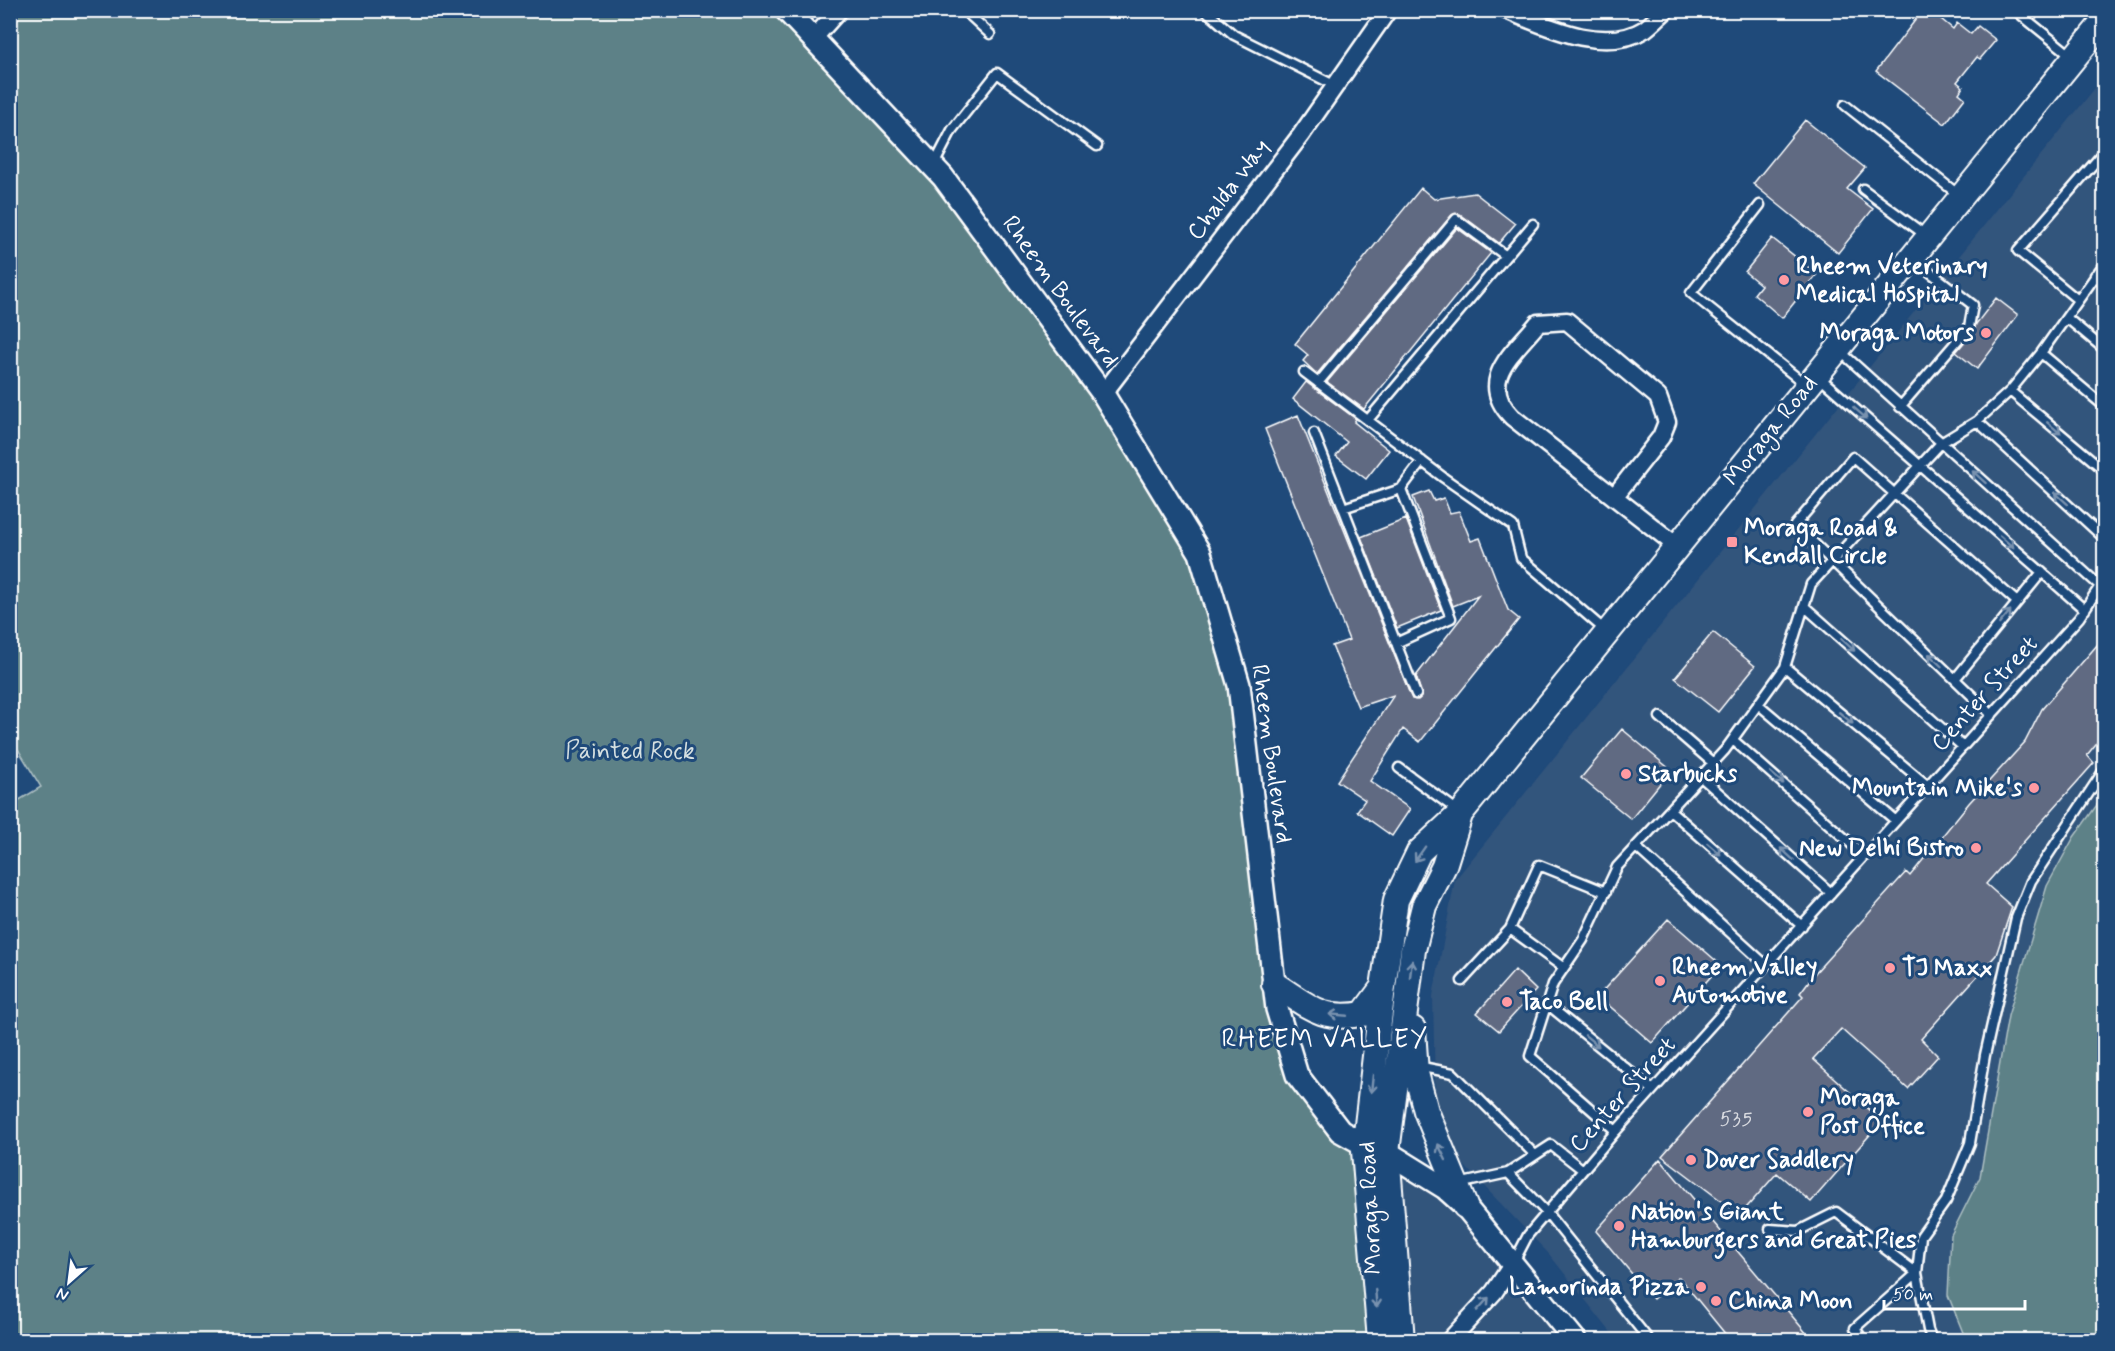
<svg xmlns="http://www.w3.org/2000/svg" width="2115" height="1351" viewBox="0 0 2115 1351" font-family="Mynerve,sans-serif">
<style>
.built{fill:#33547c}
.green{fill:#5d8187;stroke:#aec0c3;stroke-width:1.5}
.building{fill:#616a82;stroke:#fff;stroke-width:1.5}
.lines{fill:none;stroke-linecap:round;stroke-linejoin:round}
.service-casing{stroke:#fff;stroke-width:13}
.minor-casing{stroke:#fff;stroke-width:21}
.tertiary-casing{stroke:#fff;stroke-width:26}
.secondary-casing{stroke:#fff;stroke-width:28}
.service{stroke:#1f4a7a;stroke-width:8}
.minor{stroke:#1f4a7a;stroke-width:16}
.tertiary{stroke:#1f4a7a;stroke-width:21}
.secondary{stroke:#1f4a7a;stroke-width:24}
.oneway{stroke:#7992af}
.poi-dot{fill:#ff9aa2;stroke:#1f4a7a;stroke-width:2}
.labels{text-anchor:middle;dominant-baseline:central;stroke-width:6;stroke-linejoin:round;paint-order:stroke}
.number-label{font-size:21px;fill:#d8dae0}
.street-label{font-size:24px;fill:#fff;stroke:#1f4a7a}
.poi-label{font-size:24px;font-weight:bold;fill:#fff;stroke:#1f4a7a;text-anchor:start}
.park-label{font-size:24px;fill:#d6e0e1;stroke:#1f4a7a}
.neighbourhood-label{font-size:26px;letter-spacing:1.5px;fill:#fff;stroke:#1f4a7a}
</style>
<rect width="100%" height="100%" fill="#1f4a7a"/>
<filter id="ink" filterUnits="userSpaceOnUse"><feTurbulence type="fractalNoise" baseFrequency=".0167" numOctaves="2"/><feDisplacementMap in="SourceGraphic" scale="12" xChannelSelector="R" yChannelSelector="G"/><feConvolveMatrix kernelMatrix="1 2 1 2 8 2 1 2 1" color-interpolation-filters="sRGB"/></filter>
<g filter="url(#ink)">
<path class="built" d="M 2104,77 L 2104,795 L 2074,837 L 2047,886 L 2008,1016 L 1980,1177 L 1951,1235 L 1948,1295 L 1966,1340 L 1617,1340 L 1549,1254 L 1436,1136 L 1433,996 L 1455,880 Z
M 1387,1152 L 1445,1188 L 1575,1340 L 1380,1340 Z"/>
<path class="green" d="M 10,11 L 786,11 L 934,165 L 1200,553 L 1239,685 L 1297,1075 L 1365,1145 L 1380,1340 L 11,1340 L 11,805 L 41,787 L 10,736 Z
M 2104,795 L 2104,1340 L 1966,1340 L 1948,1295 L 1951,1235 L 1980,1177 L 2008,1016 L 2047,886 L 2074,837 Z"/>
<path class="building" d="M 1923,10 L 1930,10 L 1953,29 L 1957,23 L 1971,34 L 1978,26 L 1996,40 L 1980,59 L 1977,57 L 1957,82 L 1963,87 L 1959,93 L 1965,98 L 1945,124 L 1876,71 Z
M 1805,120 L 1865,168 L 1847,189 L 1873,209 L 1838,253 L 1753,184 Z
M 1421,188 L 1434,199 L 1475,193 L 1515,224 L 1499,243 L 1460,214 L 1452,215 L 1317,374 L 1303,361 L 1308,355 L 1295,344 Z
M 1457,228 L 1491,253 L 1364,409 L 1327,382 Z
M 1772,238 L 1817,274 L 1782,318 L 1754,294 L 1761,285 L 1745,272 Z
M 1996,298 L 2018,315 L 1977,369 L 1956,352 L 1974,331 L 1976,324 Z
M 1306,382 L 1356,419 L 1354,422 L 1389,450 L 1366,479 L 1336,456 L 1347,442 L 1293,399 Z
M 1298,415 L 1412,699 L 1418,700 L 1422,696 L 1416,676 L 1478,596 L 1453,606 L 1413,497 L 1429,491 L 1434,501 L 1444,498 L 1450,513 L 1459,511 L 1471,541 L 1480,538 L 1508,610 L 1519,619 L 1420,742 L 1403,729 L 1370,781 L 1410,809 L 1392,836 L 1357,811 L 1365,800 L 1337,781 L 1394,695 L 1358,707 L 1332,646 L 1349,640 L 1265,429 Z
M 1406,519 L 1441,610 L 1397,628 L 1361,537 Z
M 1713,632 L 1755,666 L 1718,712 L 1675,678 Z
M 2104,637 L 2104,734 L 2087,755 L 2094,763 L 1986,884 L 2012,907 L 1996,955 L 1921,1039 L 1938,1056 L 1908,1089 L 1841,1029 L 1813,1059 L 1882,1121 L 1811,1202 L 1777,1173 L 1740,1215 L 1662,1156 L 1803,996 L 1800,993 L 1814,974 L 1906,872 L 1910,876 L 1969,803 L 2025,742 L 2042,709 Z
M 1622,729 L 1671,770 L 1631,819 L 1581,778 Z
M 1668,919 L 1721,965 L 1652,1043 L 1598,996 Z
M 1515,970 L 1536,990 L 1499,1031 L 1477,1013 Z
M 1660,1159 L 1813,1341 L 1731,1341 L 1679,1277 L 1653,1299 L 1596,1231 Z"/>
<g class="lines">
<g class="service-casing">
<path id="service" d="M 964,10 L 990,34
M 1205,10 L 1234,35 L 1336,86
M 2015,10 L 2073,57
M 1845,105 L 1960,196
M 934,165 L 952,130 L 997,73 L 1097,146
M 1863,189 L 1928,237
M 1760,205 L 1691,293 L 1805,384
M 2095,275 L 2104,284
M 2078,300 L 2018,251 L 2104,152
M 2067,318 L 2104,349
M 1840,351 L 2100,586
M 2041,353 L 2104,406
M 1304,372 L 1444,478 L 1513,526 L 1521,558 L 1607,632
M 1819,377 L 2085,610
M 1318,383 L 1456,219 L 1506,256
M 2010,391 L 2104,470
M 1900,407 L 1969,327 L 1973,305 L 1913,259
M 1368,420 L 1533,224
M 1977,421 L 2104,538
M 1314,433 L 1416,694
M 1401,489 L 1422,461
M 1343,508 L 1401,489 L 1451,618 L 1396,643
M 1804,606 L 1963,747
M 1785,667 L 1928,786
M 1955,679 L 2042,572
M 1758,704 L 1896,821
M 1992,715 L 1795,525 L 1853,457 L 2017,602
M 1660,717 L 1713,763
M 1733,740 L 1865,856
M 1399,768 L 1458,811
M 1701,777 L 1831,893
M 1670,810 L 1802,926
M 1636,847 L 1766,965
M 1510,929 L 1564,968
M 1462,981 L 1510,929 L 1539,865 L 1606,892
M 1547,1004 L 1653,1090
M 1417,1066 L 1453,1073 L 1535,1155
M 1616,1131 L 1530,1056 L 1553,984 L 1583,940 L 1617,867 L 1725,750 L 1785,667 L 1811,584 L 1941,443 L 1977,421 L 2010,391 L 2041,353 L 2104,264
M 1508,1173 L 1547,1213 L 1649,1340
M 1458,1184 L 1508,1173 L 1551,1145 L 1583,1170
M 1770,1229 L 1798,1231 L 1836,1212 L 1917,1273 L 1855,1328 L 1863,1340
M 1514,1262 L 1528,1235 L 1616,1131 L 2079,618 L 2104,580
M 1932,1340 L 1928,1330 L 1917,1273 L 1921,1236 L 1946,1201 L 1970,1143 L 1985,1055 L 2016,918 L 2031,881 L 2104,770"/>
</g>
<g class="minor-casing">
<path id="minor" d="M 1506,10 C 1545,26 1604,55 1645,29 C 1652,24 1659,16 1666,10
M 814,38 L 839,10
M 1103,394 L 1301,135 L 1388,10
M 1614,497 L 1661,437 L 1667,422 L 1658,397 L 1567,321 L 1538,323 C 1513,354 1476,380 1512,417 L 1659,532 L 1678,547
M 1450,1340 L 1494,1292 L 1512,1265"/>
</g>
<g class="tertiary-casing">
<path id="tertiary" d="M 786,10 L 943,177 L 1103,394 L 1200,553 L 1239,685 L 1277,1009 L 1297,1075 L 1340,1131 L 1365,1145 L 1387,1152 L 1445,1188 L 1465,1206 L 1575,1340"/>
</g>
<g class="secondary-casing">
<path id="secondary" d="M 1274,984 C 1309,1006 1320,1021 1363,1014 L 1383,987
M 1413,1029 L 1416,1073 L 1426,1111 L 1465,1206
M 1380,1340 L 1364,1151 L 1383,987 L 1396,900 L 1419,852 L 1461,813 L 2104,21
M 1402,1340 L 1387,1152 L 1413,950 L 1424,906 L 1444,866 L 1460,815"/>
</g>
<use href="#service" class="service"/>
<use href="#minor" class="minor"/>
<use href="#tertiary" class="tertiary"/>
<use href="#secondary" class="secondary"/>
</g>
<defs><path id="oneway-shaft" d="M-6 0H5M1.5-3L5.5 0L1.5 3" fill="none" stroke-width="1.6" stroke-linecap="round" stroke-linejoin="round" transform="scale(1.5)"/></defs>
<g class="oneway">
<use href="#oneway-shaft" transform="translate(1860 413) rotate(41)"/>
<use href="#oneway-shaft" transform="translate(2054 428) rotate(40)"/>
<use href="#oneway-shaft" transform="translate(1979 477) rotate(-138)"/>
<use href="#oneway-shaft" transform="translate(2061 498) rotate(-138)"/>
<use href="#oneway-shaft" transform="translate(2007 542) rotate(41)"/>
<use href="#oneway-shaft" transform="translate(2005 617) rotate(-51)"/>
<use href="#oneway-shaft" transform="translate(1848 645) rotate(42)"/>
<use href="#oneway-shaft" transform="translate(1935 660) rotate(-136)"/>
<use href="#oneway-shaft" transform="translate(1846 718) rotate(40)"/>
<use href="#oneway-shaft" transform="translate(1777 778) rotate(41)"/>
<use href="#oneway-shaft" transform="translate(1714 849) rotate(41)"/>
<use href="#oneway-shaft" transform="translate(1420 854) rotate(125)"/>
<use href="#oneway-shaft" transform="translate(1787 854) rotate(-138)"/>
<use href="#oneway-shaft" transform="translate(1411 969) rotate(-83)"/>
<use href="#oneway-shaft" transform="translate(1338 1015) rotate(-175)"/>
<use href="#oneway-shaft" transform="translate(1592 1041) rotate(39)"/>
<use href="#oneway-shaft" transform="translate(1372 1084) rotate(96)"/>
<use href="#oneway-shaft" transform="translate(1442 1152) rotate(-116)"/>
<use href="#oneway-shaft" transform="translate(1376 1299) rotate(85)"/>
<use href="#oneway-shaft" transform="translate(1483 1304) rotate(-48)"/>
</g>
</g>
<g class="poi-dot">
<circle cx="1784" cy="280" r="6"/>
<circle cx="1986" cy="333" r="6"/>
<rect x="1726" y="536" width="12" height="12" rx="3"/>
<circle cx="1626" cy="774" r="6"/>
<circle cx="2034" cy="788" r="6"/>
<circle cx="1976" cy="848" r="6"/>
<circle cx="1890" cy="968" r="6"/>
<circle cx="1660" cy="981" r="6"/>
<circle cx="1507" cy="1002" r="6"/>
<circle cx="1808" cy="1112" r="6"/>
<circle cx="1691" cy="1160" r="6"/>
<circle cx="1619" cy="1226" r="6"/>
<circle cx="1701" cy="1287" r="6"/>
<circle cx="1716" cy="1301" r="6"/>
</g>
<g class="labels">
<g class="number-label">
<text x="1736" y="1119">535</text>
</g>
<g class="street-label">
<text transform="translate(1229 190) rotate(-53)">Chalda Way</text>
<text transform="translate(1060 292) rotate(54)">Rheem Boulevard</text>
<text transform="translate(1771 431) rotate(-51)">Moraga Road</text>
<text transform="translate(1985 694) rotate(-48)">Center Street</text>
<text transform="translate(1271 754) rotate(82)">Rheem Boulevard</text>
<text transform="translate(1623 1095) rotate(-48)">Center Street</text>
<text transform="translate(1371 1208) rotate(-93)">Moraga Road</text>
</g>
<g class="poi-label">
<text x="1796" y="266">Rheem Veterinary<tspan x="1796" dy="28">Medical Hospital</tspan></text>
<text x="1974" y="333" text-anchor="end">Moraga Motors</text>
<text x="1744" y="528">Moraga Road &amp;<tspan x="1744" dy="28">Kendall Circle</tspan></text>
<text x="1638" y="774">Starbucks</text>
<text x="2022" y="788" text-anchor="end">Mountain Mike's</text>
<text x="1964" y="848" text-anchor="end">New Delhi Bistro</text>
<text x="1672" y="967">Rheem Valley<tspan x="1672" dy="28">Automotive</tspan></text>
<text x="1902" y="968">TJ Maxx</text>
<text x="1519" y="1002">Taco Bell</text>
<text x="1820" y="1098">Moraga<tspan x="1820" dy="28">Post Office</tspan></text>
<text x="1703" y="1160">Dover Saddlery</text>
<text x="1631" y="1212">Nation's Giant<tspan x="1631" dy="28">Hamburgers and Great Pies</tspan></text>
<text x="1689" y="1287" text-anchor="end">Lamorinda Pizza</text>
<text x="1728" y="1301">China Moon</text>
</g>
<g class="park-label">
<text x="630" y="751">Painted Rock</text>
</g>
<g class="neighbourhood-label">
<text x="1325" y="1040">RHEEM VALLEY</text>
</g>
</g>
<rect width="2115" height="1351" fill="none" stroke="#1f4a7a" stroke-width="36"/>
<rect x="18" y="18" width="2079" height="1315" fill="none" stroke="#fff" stroke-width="2" filter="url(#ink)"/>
<g transform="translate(69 1282) rotate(208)" stroke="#1f4a7a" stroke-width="4.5" paint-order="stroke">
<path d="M0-4.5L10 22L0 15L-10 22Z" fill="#ffffff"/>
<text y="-9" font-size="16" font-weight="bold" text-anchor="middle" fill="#ffffff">N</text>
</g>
<path d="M1884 1300v9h141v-9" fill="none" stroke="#ffffff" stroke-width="3"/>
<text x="1893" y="1300" font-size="18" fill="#ffffff" stroke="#1f4a7a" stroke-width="4.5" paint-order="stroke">50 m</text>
</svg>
